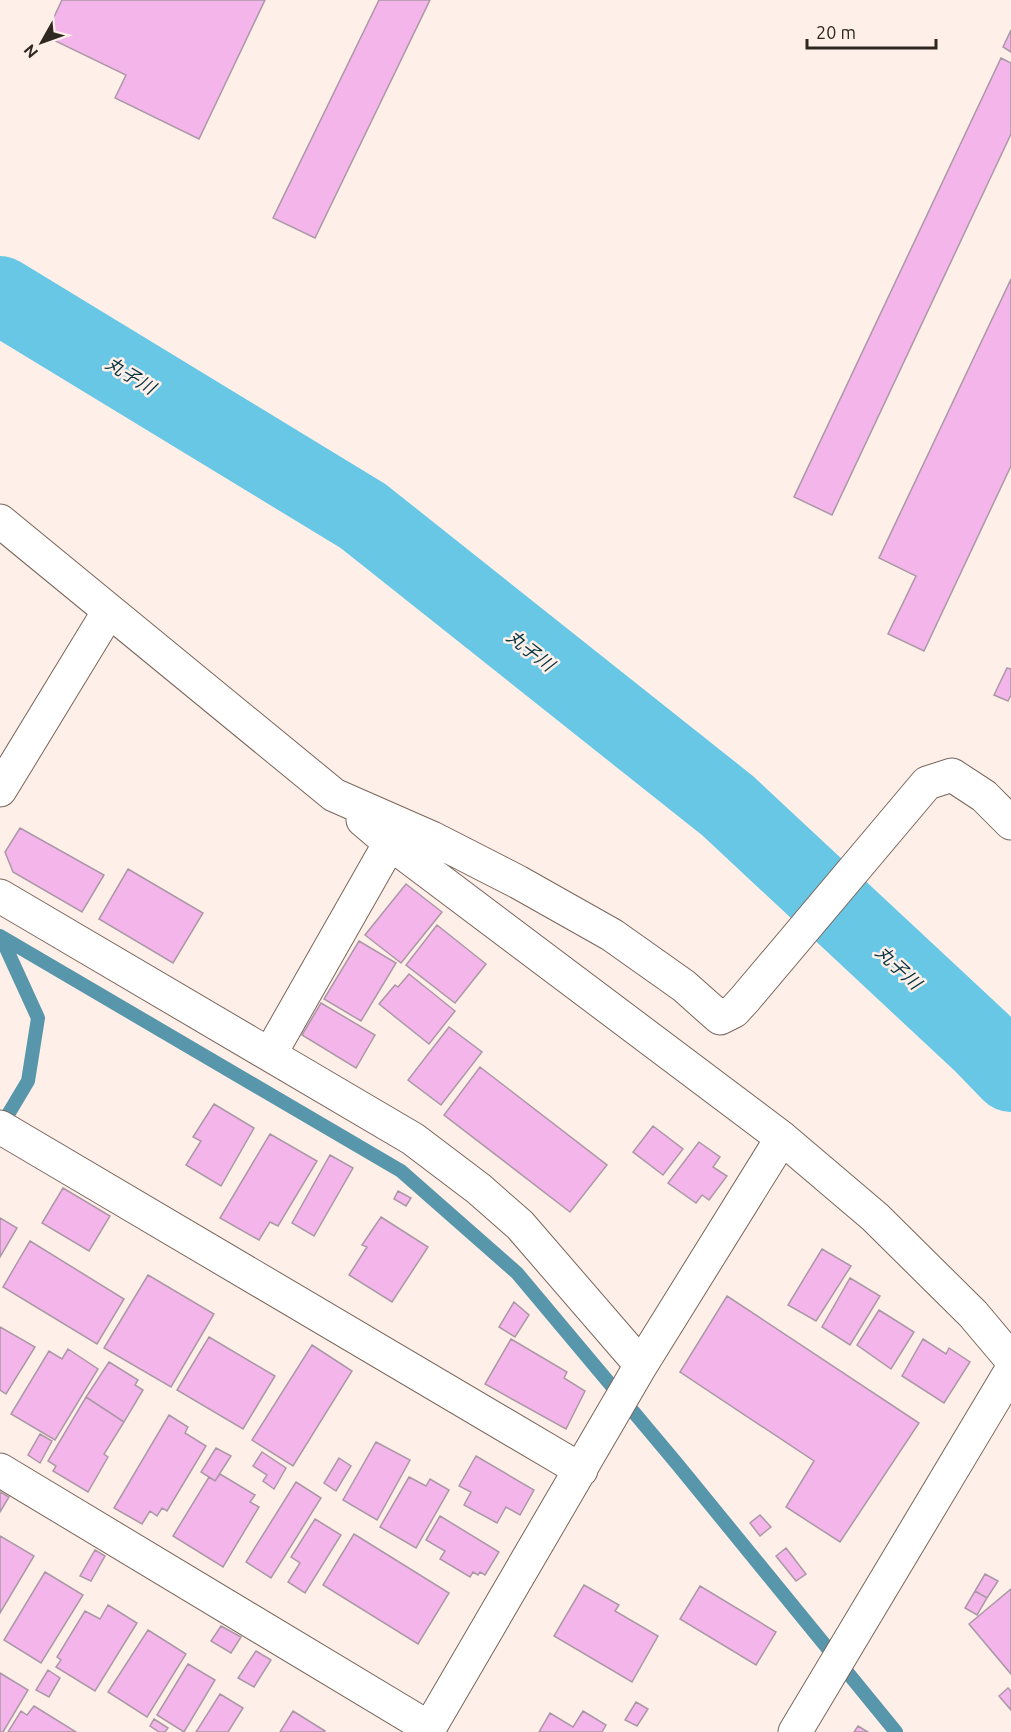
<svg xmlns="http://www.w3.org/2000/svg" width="1011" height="1732" viewBox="0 0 1011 1732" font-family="Ubuntu,'Noto Sans JP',sans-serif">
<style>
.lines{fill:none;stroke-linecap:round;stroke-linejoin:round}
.stream{stroke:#5897ab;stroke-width:14}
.river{stroke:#69c7e6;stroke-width:78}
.building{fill:#f4b5ea;stroke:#ab98a7;stroke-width:1.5}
.minor-casing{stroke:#7a665c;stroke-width:35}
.tertiary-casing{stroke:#7a665c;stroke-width:35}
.minor{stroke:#fff;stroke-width:33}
.tertiary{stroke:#fff;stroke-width:33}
.labels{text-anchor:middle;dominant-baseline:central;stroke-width:5;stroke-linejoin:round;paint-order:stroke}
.water-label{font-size:18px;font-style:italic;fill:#0a3744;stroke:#fef0e8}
</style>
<rect width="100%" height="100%" fill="#fef0e8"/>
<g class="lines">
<path class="stream" d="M 0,936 L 401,1171 L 517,1273 L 678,1465 L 896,1732
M 0,1128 L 28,1081 L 38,1018 L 1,937"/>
<path class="river" d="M 0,295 L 363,516 L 728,806 L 981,1042 L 1011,1073"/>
</g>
<path class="building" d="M 62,0 L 265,0 L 199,139 L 115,98 L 126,75 L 45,36 Z
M 379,0 L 430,0 L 315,238 L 273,218 Z
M 1011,30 L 1011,52 L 1003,47 Z
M 1001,58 L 1011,63 L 1011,134 L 832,515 L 794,497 Z
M 1011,279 L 1011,466 L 924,651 L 888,634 L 916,576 L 879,558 Z
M 1007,668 L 1011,669 L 1011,695 L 1008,701 L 994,695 Z
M 20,828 L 104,875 L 82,912 L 13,872 L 5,852 Z
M 128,869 L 203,913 L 173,963 L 99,919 Z
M 406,884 L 442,912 L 401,963 L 365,935 Z
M 437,925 L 486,964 L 455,1003 L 406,965 Z
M 359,941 L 396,963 L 361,1021 L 324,999 Z
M 409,974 L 455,1011 L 429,1044 L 379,1004 L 395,985 L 398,987 Z
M 321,1003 L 375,1035 L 356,1068 L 302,1035 Z
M 449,1027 L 482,1052 L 441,1105 L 408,1080 Z
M 480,1067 L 607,1165 L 570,1212 L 444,1115 Z
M 214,1104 L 254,1128 L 221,1186 L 186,1165 L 201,1141 L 193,1137 Z
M 653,1126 L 683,1149 L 663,1175 L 633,1152 Z
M 270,1134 L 317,1161 L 278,1226 L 270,1222 L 259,1240 L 220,1218 Z
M 699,1142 L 720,1157 L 713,1167 L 727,1176 L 709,1200 L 702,1195 L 696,1203 L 668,1183 Z
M 330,1155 L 353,1168 L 314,1236 L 292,1223 Z
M 63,1188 L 110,1216 L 89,1251 L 42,1223 Z
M 398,1191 L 411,1198 L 406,1206 L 394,1199 Z
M 381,1217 L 428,1247 L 392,1302 L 349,1275 L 367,1247 L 362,1245 Z
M 0,1218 L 17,1228 L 0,1257 Z
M 30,1241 L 124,1299 L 97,1344 L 3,1287 Z
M 822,1249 L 851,1266 L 816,1321 L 788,1305 Z
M 148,1275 L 214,1314 L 171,1387 L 104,1348 Z
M 850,1278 L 880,1296 L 850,1345 L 822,1327 Z
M 727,1296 L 919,1423 L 840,1542 L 786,1507 L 814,1461 L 680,1372 Z
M 514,1302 L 529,1315 L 515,1337 L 499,1327 Z
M 879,1310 L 914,1332 L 891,1369 L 857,1345 Z
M 0,1327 L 35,1347 L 6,1394 L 0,1390 Z
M 209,1337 L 275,1376 L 243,1429 L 177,1390 Z
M 511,1339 L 567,1372 L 564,1378 L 585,1391 L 566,1429 L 485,1384 Z
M 923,1339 L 946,1354 L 949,1348 L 970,1362 L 944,1403 L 902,1376 Z
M 312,1345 L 352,1371 L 293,1466 L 252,1440 Z
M 68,1349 L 98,1369 L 55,1440 L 11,1414 L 49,1351 L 62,1359 Z
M 109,1362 L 138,1380 L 135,1385 L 143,1390 L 124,1422 L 86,1397 Z
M 86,1397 L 124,1422 L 104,1454 L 108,1457 L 88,1492 L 53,1471 L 56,1466 L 48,1461 Z
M 169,1415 L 188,1427 L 185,1433 L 206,1446 L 167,1511 L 162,1508 L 157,1516 L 150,1511 L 142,1524 L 114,1508 Z
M 40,1434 L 52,1441 L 40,1463 L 28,1455 Z
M 376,1442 L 410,1460 L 377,1520 L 343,1500 Z
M 216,1448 L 231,1456 L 215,1481 L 201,1472 Z
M 262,1452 L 286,1468 L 274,1489 L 263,1481 L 267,1475 L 253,1466 Z
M 476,1456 L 534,1490 L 520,1515 L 506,1507 L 497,1523 L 464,1505 L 471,1492 L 459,1486 Z
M 339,1458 L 351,1466 L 336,1491 L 324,1483 Z
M 220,1474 L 255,1495 L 250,1502 L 259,1507 L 223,1567 L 173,1536 L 209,1477 L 215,1481 Z
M 409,1477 L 426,1486 L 430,1479 L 449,1490 L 416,1548 L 380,1527 Z
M 296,1482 L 321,1498 L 271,1578 L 246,1562 Z
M 0,1492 L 9,1497 L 0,1512 Z
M 760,1515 L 771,1527 L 760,1536 L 750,1523 Z
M 440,1516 L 499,1552 L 485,1575 L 480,1572 L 478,1575 L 473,1572 L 470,1577 L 440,1559 L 445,1551 L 426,1540 Z
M 315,1519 L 341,1535 L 305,1593 L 288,1582 L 300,1563 L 291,1557 Z
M 354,1534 L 449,1593 L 418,1644 L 323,1585 Z
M 0,1536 L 34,1556 L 0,1613 Z
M 786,1548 L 806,1574 L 796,1581 L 776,1556 Z
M 95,1550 L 105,1556 L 91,1581 L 80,1576 Z
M 45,1572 L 83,1595 L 41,1663 L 4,1640 Z
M 985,1574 L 998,1581 L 987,1598 L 975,1591 Z
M 584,1585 L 619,1605 L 615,1611 L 658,1636 L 632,1682 L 554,1636 Z
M 700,1586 L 776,1632 L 756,1665 L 680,1619 Z
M 1011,1589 L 1011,1674 L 969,1624 Z
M 975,1591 L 987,1598 L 977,1615 L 965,1608 Z
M 108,1605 L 137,1623 L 95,1691 L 56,1667 L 61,1660 L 57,1657 L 85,1611 L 100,1619 Z
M 221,1626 L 241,1637 L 231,1653 L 211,1641 Z
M 148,1630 L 186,1654 L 147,1717 L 108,1692 Z
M 256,1651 L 271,1660 L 254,1687 L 238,1678 Z
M 188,1664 L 215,1680 L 184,1732 L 157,1715 Z
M 48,1670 L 60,1678 L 49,1697 L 36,1690 Z
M 0,1673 L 28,1690 L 3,1732 L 0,1732 Z
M 1008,1688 L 1011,1691 L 1011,1710 L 999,1696 Z
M 220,1694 L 243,1708 L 228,1732 L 196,1732 Z
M 636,1702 L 648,1709 L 637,1726 L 625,1720 Z
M 34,1706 L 76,1732 L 8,1732 L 21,1711 L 27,1715 Z
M 293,1711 L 325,1731 L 324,1732 L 280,1732 Z
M 583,1711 L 606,1725 L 602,1732 L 539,1732 L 550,1713 L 573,1727 Z
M 154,1719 L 168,1728 L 165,1732 L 159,1732 L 150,1726 Z
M 858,1726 L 868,1732 L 854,1732 Z"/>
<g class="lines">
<g class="minor-casing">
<path id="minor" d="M 0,521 L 334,795 L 432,838 L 518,882 L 612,935 L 684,986 L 720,1018 L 734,1011 L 745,999 L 927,783 L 952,775 L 984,796 L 1011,823
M 0,790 L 109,611
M 363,820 L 390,843 L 782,1138 L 875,1217 L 973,1314 L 1011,1359
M 0,896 L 413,1139 L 479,1189 L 520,1225 L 641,1365
M 270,1054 L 390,843
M 0,1127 L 581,1470
M 0,1470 L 429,1728
M 427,1732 L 641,1365 L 782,1138"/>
</g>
<g class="tertiary-casing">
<path id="tertiary" d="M 795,1732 L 1011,1371"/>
</g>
<use href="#minor" class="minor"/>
<use href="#tertiary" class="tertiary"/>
</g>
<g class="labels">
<g class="water-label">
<text transform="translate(131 375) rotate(31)">丸子川</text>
<text transform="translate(531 650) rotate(38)">丸子川</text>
<text transform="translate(899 967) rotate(43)">丸子川</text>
</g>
</g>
<g transform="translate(42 42) rotate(230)" stroke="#fef0e8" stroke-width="4.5" paint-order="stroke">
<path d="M0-4.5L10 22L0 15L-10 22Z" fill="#2f2722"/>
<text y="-9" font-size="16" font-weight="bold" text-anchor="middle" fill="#2f2722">N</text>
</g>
<path d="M807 39v9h129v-9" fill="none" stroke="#2f2722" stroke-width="3"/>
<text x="816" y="39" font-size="18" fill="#2f2722" stroke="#fef0e8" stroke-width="4.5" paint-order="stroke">20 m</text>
</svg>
